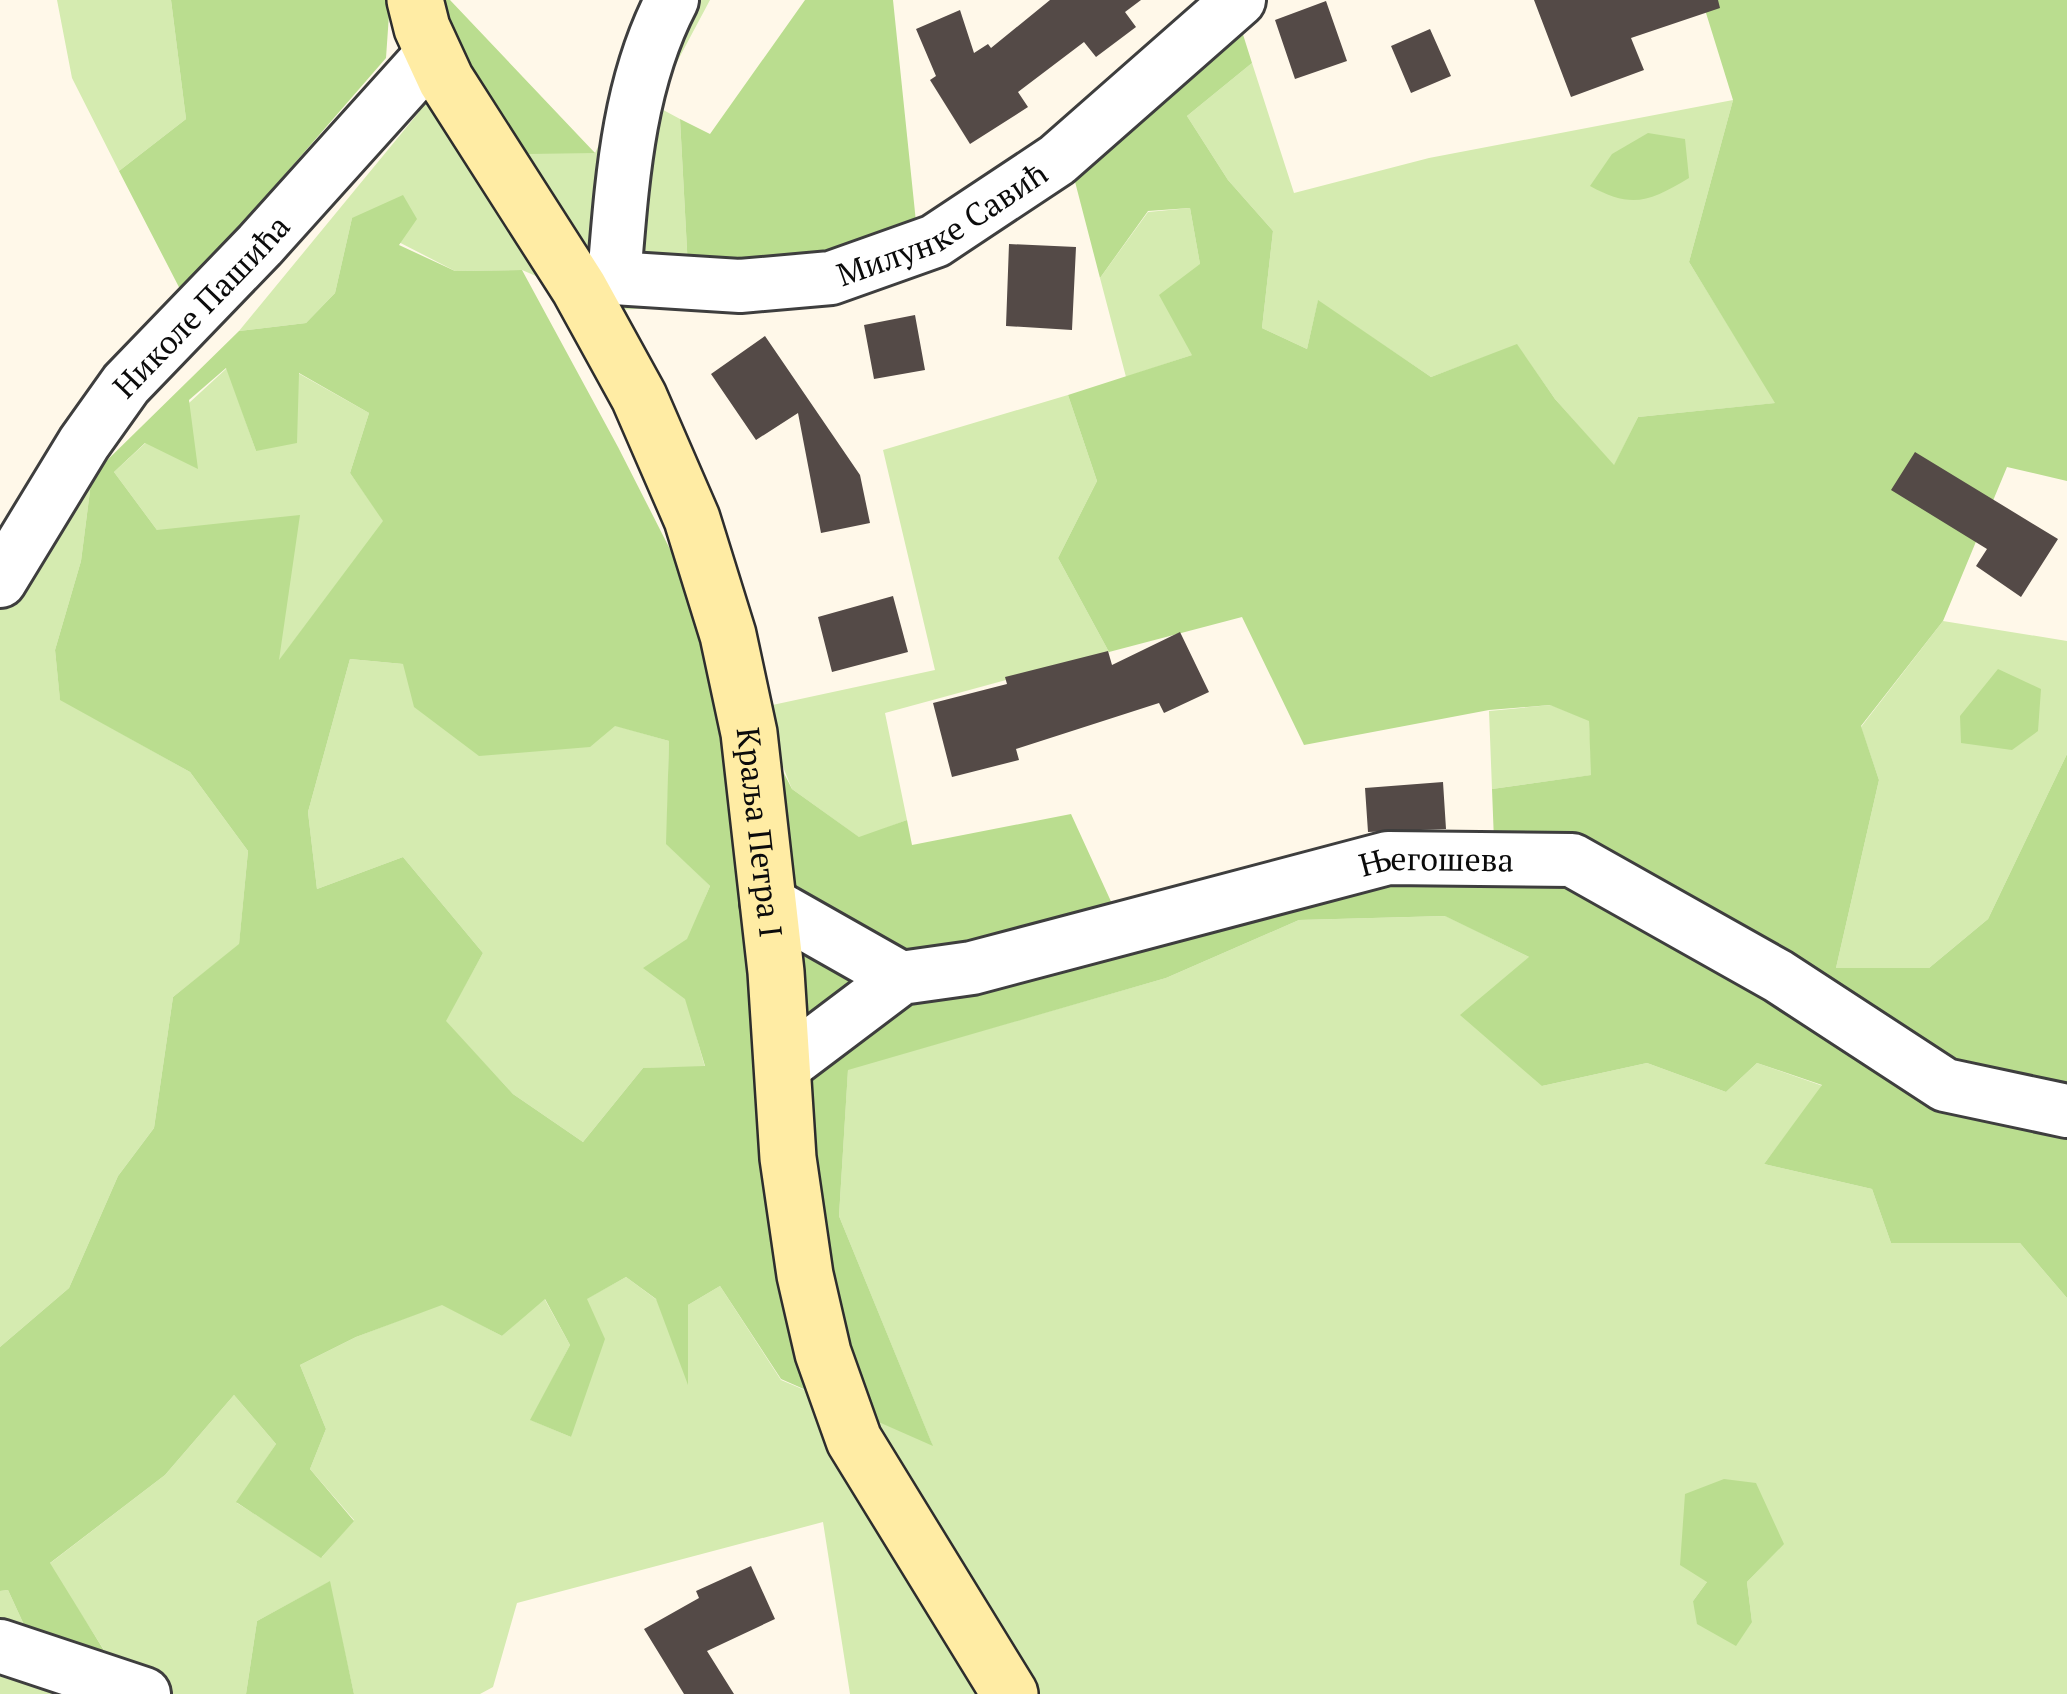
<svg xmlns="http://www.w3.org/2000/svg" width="2067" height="1694" viewBox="0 0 2067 1694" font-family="'PT Serif',serif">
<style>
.green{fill:#d5ebb0;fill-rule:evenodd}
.forest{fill:#badd8f;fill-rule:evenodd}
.building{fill:#544a47}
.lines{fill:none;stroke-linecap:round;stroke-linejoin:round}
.street-casing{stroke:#3e3e3e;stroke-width:58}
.secondary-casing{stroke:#2d2d2d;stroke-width:60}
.street{stroke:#fff;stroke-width:52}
.secondary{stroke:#ffeca4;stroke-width:55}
.labels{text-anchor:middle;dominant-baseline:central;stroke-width:10;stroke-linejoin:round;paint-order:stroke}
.street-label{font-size:32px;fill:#0b0b0b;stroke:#fff}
</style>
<rect width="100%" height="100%" fill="#fff8e9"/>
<path class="green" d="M 57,0 L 171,0 L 186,119 L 119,171 L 72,78 Z
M 668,0 L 710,0 L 654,105 L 680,119 L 688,268 L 702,306 L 615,310 L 522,270 L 455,271 L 352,218 L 335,293 L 306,323 L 239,331 L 419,112 L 402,30 L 595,153 Z
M 1252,63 L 1294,193 L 1429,158 L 1733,100 L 1689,262 L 1776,403 L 1638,417 L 1614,466 L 1555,399 L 1517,345 L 1431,377 L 1318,301 L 1307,349 L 1262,328 L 1273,231 L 1228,180 L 1187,116 Z
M 1190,208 L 1200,264 L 1192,355 L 1126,377 L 1100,278 L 1148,212 Z
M 227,368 L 256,451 L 298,373 L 369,413 L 350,473 L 384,521 L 278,662 L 157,530 L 114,472 Z
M 1068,395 L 1097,481 L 1058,558 L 1109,652 L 885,713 L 907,820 L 860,838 L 792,789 L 759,708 L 935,670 L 883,450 Z
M 92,475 L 81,561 L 55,650 L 60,699 L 190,772 L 248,851 L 239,945 L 173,997 L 154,1128 L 118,1176 L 69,1288 L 0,1347 L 0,531 Z
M 1943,621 L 2067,641 L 2067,754 L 1988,919 L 1929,968 L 1836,968 L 1879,780 L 1861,727 Z
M 350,659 L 403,664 L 669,741 L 667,844 L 710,886 C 676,964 682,986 705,1067 L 643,1068 L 583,1142 L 513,1094 L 445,1021 L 483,953 L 403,857 L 317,889 L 308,812 Z
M 1551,705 L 1589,720 L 1592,775 L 1492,789 L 1489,711 Z
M 1446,916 L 1529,957 L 1542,1086 L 1647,1063 L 1726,1092 L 1757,1063 L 1823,1086 L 1764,1164 L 1872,1189 L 1891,1243 L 2020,1243 L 2067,1298 L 2067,1694 L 850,1694 L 823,1522 L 517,1603 L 493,1687 L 480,1694 L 354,1694 L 329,1582 L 257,1621 L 246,1694 L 0,1694 L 0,1591 L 8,1590 L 48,1677 L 113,1664 L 49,1564 L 165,1475 L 234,1395 L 276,1444 L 237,1503 L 322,1557 L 354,1520 L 310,1469 L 326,1429 L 300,1365 L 356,1337 L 442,1304 L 502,1336 L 544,1298 L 570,1345 L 531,1420 L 571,1437 L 586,1299 L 626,1277 L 657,1300 L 688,1382 L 688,1305 L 720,1286 L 781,1380 L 932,1444 L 839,1216 L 848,1069 L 1166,978 L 1299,920 ZM 1783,1544 L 1747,1582 L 1752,1622 L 1693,1601 L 1707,1582 Z"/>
<path class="forest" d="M 171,0 L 390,0 L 386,58 L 182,293 L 119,171 L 186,119 Z
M 403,0 L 450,0 L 595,153 L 528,154 L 402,30 Z
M 805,0 L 893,0 L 916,222 L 829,266 L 688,268 L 680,119 L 710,134 Z
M 1702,0 L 2067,0 L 2067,481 L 2007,467 L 1943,621 L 1861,726 L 1879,780 L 1836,968 L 1929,968 L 1988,919 L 2067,754 L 2067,1298 L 2020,1243 L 1891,1243 L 1872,1189 L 1764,1164 L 1822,1085 L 1757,1063 L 1726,1092 L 1647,1063 L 1542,1086 L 1460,1015 L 1529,957 L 1445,916 L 1299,920 L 1166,978 L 848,1070 L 839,1216 L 933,1446 L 781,1379 L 720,1286 L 688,1305 L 688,1385 L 656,1299 L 626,1277 L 587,1299 L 605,1339 L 571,1437 L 530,1420 L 570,1345 L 545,1299 L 502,1336 L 442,1305 L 356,1337 L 300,1365 L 326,1429 L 310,1469 L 354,1521 L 321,1558 L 236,1502 L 276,1444 L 234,1395 L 165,1475 L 50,1563 L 113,1665 L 48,1677 L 8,1590 L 0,1591 L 0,1347 L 69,1288 L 118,1176 L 154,1128 L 173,997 L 239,944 L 248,851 L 190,772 L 60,700 L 55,650 L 81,561 L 92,475 L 239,331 L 306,323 L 335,293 L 352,218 L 403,195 L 417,219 L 399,245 L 455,271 L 522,270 L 618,447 L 792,789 L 859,837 L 907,820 L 912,845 L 1071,814 L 1114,908 L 1494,841 L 1492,789 L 1591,775 L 1589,721 L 1550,705 L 1489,710 L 1304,745 L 1242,617 L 1109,652 L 1058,558 L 1097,481 L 1068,395 L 1192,355 L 1159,295 L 1200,264 L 1190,208 L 1148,211 L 1100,278 L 1073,174 L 1240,25 L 1252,63 L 1187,116 L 1228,180 L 1273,231 L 1262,328 L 1307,349 L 1318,300 L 1431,377 L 1517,344 L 1555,399 L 1614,465 L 1638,417 L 1775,403 L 1689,262 L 1733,100 ZM 226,368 L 256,451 L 297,443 L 299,373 L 369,413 L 350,473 L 383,521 L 279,660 L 300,515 L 157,530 L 114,472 L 145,443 L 198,469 L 189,400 ZM 350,659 L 403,664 L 414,707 L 479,756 L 590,747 L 615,726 L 669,741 L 666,844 L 710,886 L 687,939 L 643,968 L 685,999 L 705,1066 L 643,1068 L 583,1142 L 513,1094 L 446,1021 L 483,953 L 403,857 L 317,889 L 308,812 Z
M 1648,133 L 1685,139 L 1689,178 C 1649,202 1632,209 1590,186 L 1612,154 Z
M 1998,669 L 2041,689 L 2038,731 L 2012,750 L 1961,743 L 1960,716 Z
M 1724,1479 L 1756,1483 L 1784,1544 L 1747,1582 L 1752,1622 L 1736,1646 L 1697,1624 L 1693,1601 L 1707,1582 L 1680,1565 L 1685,1494 Z
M 330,1581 L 354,1694 L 246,1694 L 257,1621 Z"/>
<path class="building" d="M 1050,0 L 1141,0 L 1125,12 L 1136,27 L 1096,57 L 1084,42 L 1018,92 L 1028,107 L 970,144 L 930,80 L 936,76 L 916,29 L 960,10 L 974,53 L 988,44 L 991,48 Z
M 1534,0 L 1718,0 L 1720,8 L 1631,38 L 1644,70 L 1571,97 Z
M 1326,1 L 1347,61 L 1295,79 L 1275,20 Z
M 1430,29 L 1451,76 L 1411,93 L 1391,46 Z
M 1009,244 L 1076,247 L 1072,330 L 1006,326 Z
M 915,315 L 925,370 L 874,379 L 864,325 Z
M 765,336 L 860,475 L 870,523 L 821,533 L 798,413 L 756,440 L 711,374 Z
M 1915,452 L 2058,539 L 2021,597 L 1976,566 L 1987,549 L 1891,490 Z
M 893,596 L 908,652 L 832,672 L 818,617 Z
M 1180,632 L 1209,692 L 1164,713 L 1159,703 L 1016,749 L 1019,760 L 952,777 L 933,703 L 1007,684 L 1005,677 L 1108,651 L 1112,665 Z
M 1443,782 L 1446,829 L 1368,832 L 1365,788 Z
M 751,1566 L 775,1619 L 707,1651 L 734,1694 L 684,1694 L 644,1629 L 699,1598 L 696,1591 Z"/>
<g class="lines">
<g class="street-casing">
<g id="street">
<path d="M 614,278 C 622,184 627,86 672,0"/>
<path id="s1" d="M 579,288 L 614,278 L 740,286 L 831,278 L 935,241 L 1057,160 L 1239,0"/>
<path id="s2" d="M 0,581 L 84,443 L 126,384 L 260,245 L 432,54"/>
<path d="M 767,902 L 901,978"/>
<path id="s3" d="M 783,1067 L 901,978 L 972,968 L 1388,858 L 1572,860 L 1778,976 L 1945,1085 L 2067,1111"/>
<path d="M 0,1646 L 144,1694"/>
</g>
</g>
<g class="secondary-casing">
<g id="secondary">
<path id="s4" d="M 415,0 L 422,28 L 446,80 L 579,288 L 639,397 L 692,519 L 728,635 L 749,733 L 776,972 L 788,1158 L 805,1275 L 823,1353 L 854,1440 L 1010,1694"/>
</g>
</g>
<use href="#street" class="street"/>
<use href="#secondary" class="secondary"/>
</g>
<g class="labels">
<g class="street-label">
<text stroke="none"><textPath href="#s1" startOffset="378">Милунке Савић</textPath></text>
<text stroke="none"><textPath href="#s2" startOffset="342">Николе Пашића</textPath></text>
<text stroke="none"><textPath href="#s4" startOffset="912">Краља Петра I</textPath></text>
<text stroke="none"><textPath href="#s3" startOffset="698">Његошева</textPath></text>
</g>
</g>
</svg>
